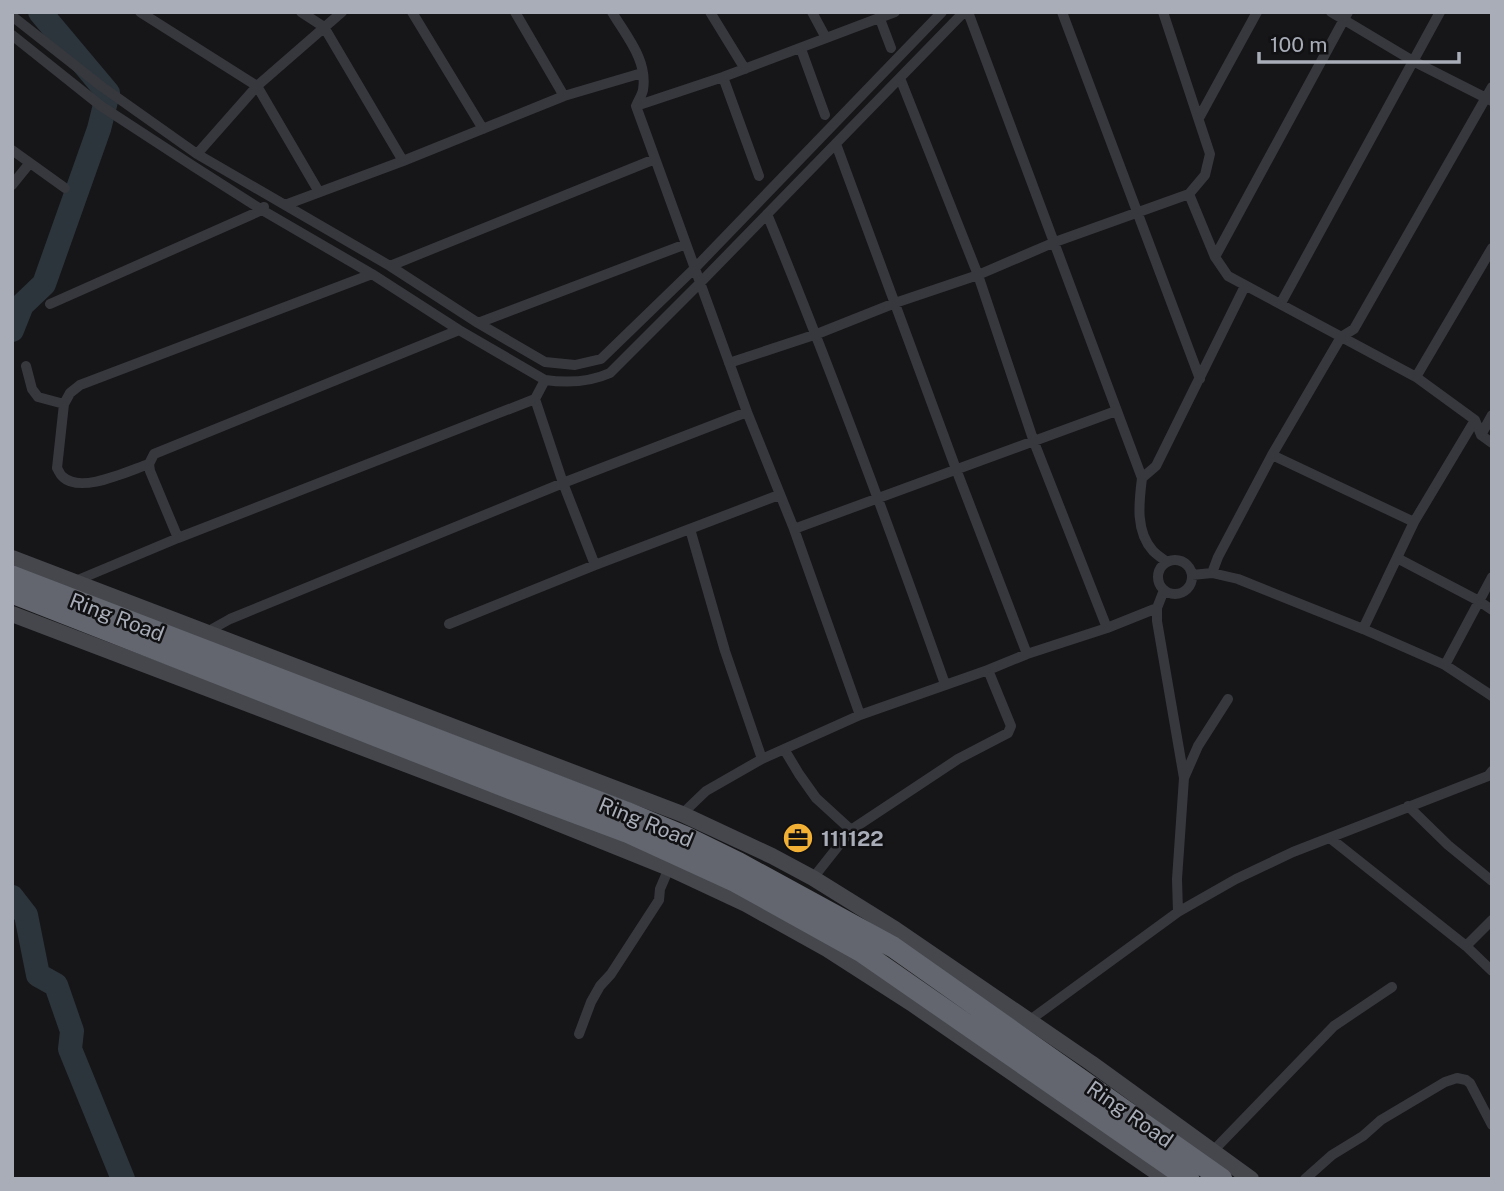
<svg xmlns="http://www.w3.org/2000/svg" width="1504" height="1191" viewBox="0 0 1504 1191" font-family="'Public Sans',sans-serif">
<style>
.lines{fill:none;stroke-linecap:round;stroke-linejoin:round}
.river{stroke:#2c353c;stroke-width:24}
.street{stroke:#37383d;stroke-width:10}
.secondary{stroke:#45474d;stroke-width:16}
.highway{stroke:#63666e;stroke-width:21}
.labels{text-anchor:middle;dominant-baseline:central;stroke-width:5;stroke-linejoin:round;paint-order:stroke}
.street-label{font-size:21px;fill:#a8adb8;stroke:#111113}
.poi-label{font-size:21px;font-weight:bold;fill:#a8adb8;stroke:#111113;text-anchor:start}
</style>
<rect width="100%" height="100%" fill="#161618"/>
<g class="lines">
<path class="river" d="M 12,330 L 22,305 L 44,284 L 99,129 L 108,93 L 40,12
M 12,897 L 26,915 L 38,975 L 56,985 L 72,1031 L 70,1049 L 123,1179"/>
<path class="street" d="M 140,12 L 257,86 L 319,192
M 301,12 L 324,27 L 403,161
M 412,12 L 483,129
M 515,12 L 564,96
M 612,12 C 626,36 648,60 643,90 C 642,95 638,101 636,106 L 747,412 L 794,529 L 860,715
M 710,12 L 745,69
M 812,12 L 826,38
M 968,12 L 1142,478 C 1139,502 1135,531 1153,551 C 1157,555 1163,559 1167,562
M 1062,12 L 1200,379
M 1331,12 L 1413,61 L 1492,101
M 12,16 L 101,86 L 197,154 L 390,266 L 478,323 L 545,362 L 575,365 L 601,359 L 695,268 L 942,12
M 880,19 L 891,48
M 12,35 L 101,106 L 193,166 L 262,210 L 372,274 L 459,330 L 545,380 C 566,383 590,382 610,373 L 700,283 L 964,12
M 801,49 L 825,115
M 723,77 L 759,176
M 900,78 L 978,275 L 1034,442 L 1107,628
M 636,106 L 723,77 L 895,12
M 1199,118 L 1257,12
M 836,144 L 956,469 L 1027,654
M 12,150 L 65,188
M 197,154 L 257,86 L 342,12
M 12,185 L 29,164
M 1189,194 L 1215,257 L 1228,276 L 1416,377 L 1475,420 L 1481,435 L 1492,443
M 285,205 L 403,161 L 564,96 L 642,73
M 767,214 C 831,369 889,526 945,684
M 1215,257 L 1348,12
M 390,266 L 655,159
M 1281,303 L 1440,12
M 50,304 L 262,210 L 264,207
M 478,323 L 686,244
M 729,363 L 817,334 L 895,303 L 978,275 L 1055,242 L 1189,194 L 1205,175 L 1210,154 L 1163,12
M 26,366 L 32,389 L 38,397 L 64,404
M 1416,377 L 1492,248
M 535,399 L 563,483 L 595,565
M 1481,435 L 1492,415
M 1272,455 L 1414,522
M 149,464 C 128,471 81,494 63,477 C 60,475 59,471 57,468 L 64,404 L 70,393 L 80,385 L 372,274
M 1142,478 L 1156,466 L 1245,286
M 690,529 L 725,651 L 762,759
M 794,529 L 1116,411
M 178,538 L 150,471 L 149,464 L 154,454 L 459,330
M 1397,558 L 1479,601 L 1492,610
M1158 577a17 17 0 1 1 34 0a17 17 0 1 1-34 0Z
M 1212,573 L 1218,557 L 1272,455 L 1341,337 L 1354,329 L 1492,87
M 1192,575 L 1212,573 L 1238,579 L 1363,629 L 1445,665 L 1492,696
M 73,582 L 178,538 L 535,399 L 545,380
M 449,624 L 595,565 L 779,495
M 1363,629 L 1414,522 L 1475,420
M 205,633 L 230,619 L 563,483 L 747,412
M 1445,665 L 1492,577
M 784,749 L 799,774 L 816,798 L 851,830
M 1184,778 L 1198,746 L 1228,699
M 1408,806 L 1448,845 L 1492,881
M 682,814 L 706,791 L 762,759 L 860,715 L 988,670 L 1027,654 L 1107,628 L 1157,608
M 1330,838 L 1466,946 L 1492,971
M 813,878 L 851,830 L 958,759 L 1008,733 L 1011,726 L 988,670
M 1178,912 L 1236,879 L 1293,852 L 1488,776 L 1492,771
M 1466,946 L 1492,920
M 1030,1020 L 1178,912 L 1177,879 L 1184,778 L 1157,621 L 1157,608 L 1164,590
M 579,1034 L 591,1002 L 600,986 L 611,974 L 659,900 L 660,889 L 669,868
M 1213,1151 L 1334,1026 L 1392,987
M 1305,1179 L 1332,1155 L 1363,1136 L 1381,1120 L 1445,1082 L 1457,1078 L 1466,1080 L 1470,1083 L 1492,1125"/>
<path class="secondary" d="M 12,558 L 682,814 L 772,856 L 813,878 L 895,929 L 1091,1063 L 1251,1179
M 12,614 L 505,802 L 669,868 L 746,904 L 827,949 L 911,1003 L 1166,1179"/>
<path class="highway" d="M 12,576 L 626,812 L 686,837 L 739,863 L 893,947 L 1222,1179
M 12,593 L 511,789 L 629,833 L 736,882 L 862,952 L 1189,1179"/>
</g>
<defs>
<g id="office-disc" transform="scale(1.575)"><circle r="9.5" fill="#f2b134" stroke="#111113"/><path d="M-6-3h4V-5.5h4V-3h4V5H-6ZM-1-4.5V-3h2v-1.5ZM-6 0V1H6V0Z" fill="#111"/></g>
</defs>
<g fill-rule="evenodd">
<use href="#office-disc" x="798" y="838"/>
</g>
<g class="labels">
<g class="street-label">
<text transform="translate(117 617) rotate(21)">Ring Road</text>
<text transform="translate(646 822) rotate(22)">Ring Road</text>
<text transform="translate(1130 1114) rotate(35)">Ring Road</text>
</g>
<g class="poi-label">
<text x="821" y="838">111122</text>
</g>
</g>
<rect width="1504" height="1191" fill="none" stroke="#a8adb8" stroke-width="28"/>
<path d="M1259 52v10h200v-10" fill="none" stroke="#a8adb8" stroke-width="3.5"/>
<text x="1270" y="52" font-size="21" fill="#a8adb8" stroke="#111113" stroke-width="5" paint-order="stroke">100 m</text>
</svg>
